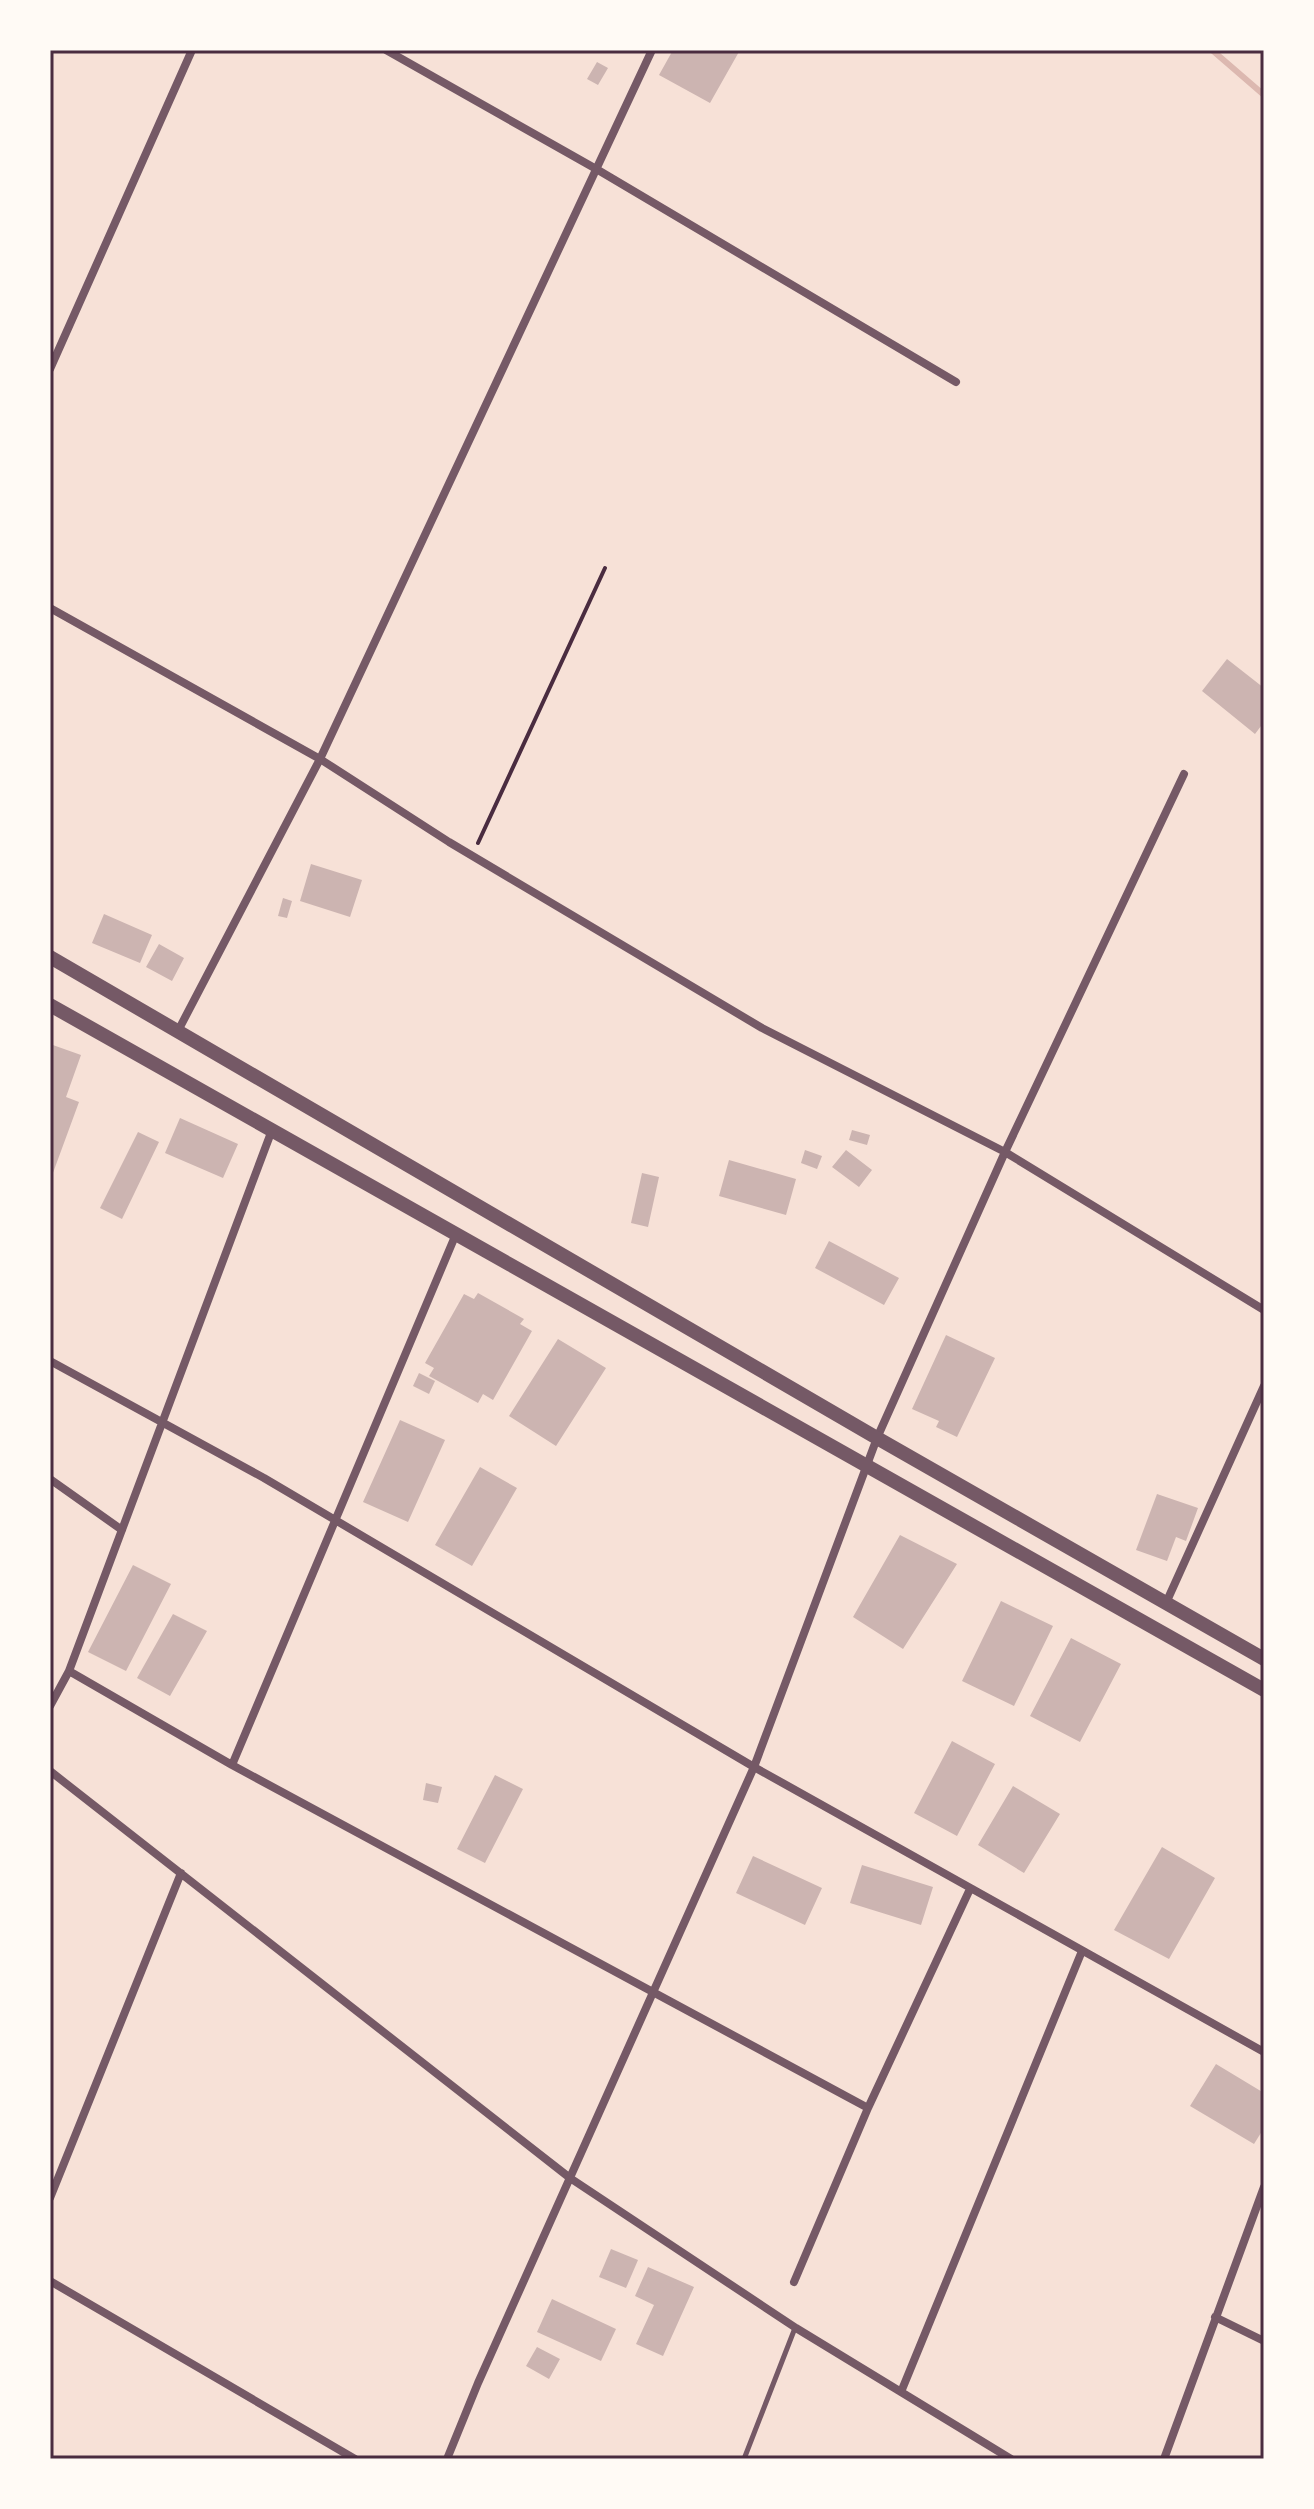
<svg xmlns="http://www.w3.org/2000/svg" width="1314" height="2509" viewBox="0 0 1314 2509" font-family="Mulish,sans-serif">
<style>
.lines{fill:none;stroke-linecap:round;stroke-linejoin:round}
.stream{stroke:#dcb8b0;stroke-width:6}
.building{fill:#ccb4b1}
.path{stroke:#4a2c40;stroke-width:4}
.service{stroke:#755966;stroke-width:5}
.minor{stroke:#755966;stroke-width:8}
.tertiary{stroke:#755966;stroke-width:14}
.neatline{fill:none;stroke:#4a2c40;stroke-width:3}
</style>
<rect width="100%" height="100%" fill="#f7e1d7"/>
<g class="lines">
<path class="stream" d="M 1212,50 L 1264,95"/>
</g>
<path class="building" d="M 673,50 L 740,50 L 710,103 L 659,75 Z
M 597,62 L 608,68 L 598,85 L 587,79 Z
M 1227,659 L 1264,688 L 1264,722 L 1255,734 L 1202,691 Z
M 311,864 L 362,880 L 350,917 L 300,901 Z
M 283,898 L 292,901 L 287,918 L 278,916 Z
M 104,914 L 152,935 L 140,963 L 92,943 Z
M 159,944 L 184,958 L 172,981 L 146,967 Z
M 50,1044 L 81,1055 L 66,1097 L 79,1102 L 50,1181 Z
M 180,1118 L 238,1144 L 223,1178 L 165,1153 Z
M 852,1130 L 870,1135 L 867,1145 L 849,1140 Z
M 138,1132 L 159,1142 L 122,1219 L 100,1208 Z
M 805,1150 L 822,1156 L 817,1169 L 801,1163 Z
M 846,1150 L 872,1170 L 859,1187 L 832,1167 Z
M 729,1160 L 796,1179 L 786,1215 L 719,1196 Z
M 642,1173 L 659,1177 L 648,1227 L 631,1223 Z
M 829,1241 L 899,1278 L 884,1305 L 815,1268 Z
M 478,1293 L 524,1319 L 520,1324 L 532,1331 L 493,1400 L 483,1394 L 478,1403 L 429,1376 L 434,1368 L 425,1363 L 464,1294 L 474,1299 Z
M 946,1335 L 995,1358 L 957,1437 L 936,1427 L 939,1421 L 912,1409 Z
M 558,1339 L 606,1368 L 556,1446 L 509,1416 Z
M 419,1373 L 435,1381 L 429,1394 L 413,1386 Z
M 400,1420 L 445,1440 L 408,1522 L 363,1502 Z
M 480,1467 L 517,1488 L 472,1566 L 435,1545 Z
M 1157,1494 L 1198,1508 L 1186,1541 L 1176,1537 L 1167,1561 L 1136,1550 Z
M 900,1535 L 957,1564 L 903,1649 L 853,1617 Z
M 133,1565 L 171,1584 L 126,1671 L 88,1652 Z
M 1001,1601 L 1053,1626 L 1014,1706 L 962,1681 Z
M 173,1614 L 207,1631 L 170,1696 L 137,1678 Z
M 1071,1638 L 1121,1664 L 1080,1742 L 1030,1716 Z
M 952,1741 L 995,1764 L 957,1836 L 914,1813 Z
M 495,1775 L 523,1789 L 485,1863 L 457,1849 Z
M 426,1783 L 442,1787 L 438,1803 L 423,1800 Z
M 1013,1786 L 1060,1814 L 1024,1873 L 978,1845 Z
M 1162,1847 L 1215,1878 L 1169,1959 L 1114,1930 Z
M 753,1856 L 822,1888 L 805,1925 L 736,1893 Z
M 862,1865 L 933,1887 L 921,1925 L 850,1903 Z
M 1216,2064 L 1264,2093 L 1264,2128 L 1254,2144 L 1190,2106 Z
M 611,2249 L 638,2260 L 626,2288 L 599,2277 Z
M 648,2267 L 694,2287 L 663,2356 L 636,2344 L 654,2305 L 635,2296 Z
M 552,2299 L 616,2329 L 601,2361 L 537,2332 Z
M 537,2347 L 560,2359 L 549,2379 L 526,2366 Z"/>
<g class="lines">
<path class="path" d="M 478,843 L 605,568"/>
<path class="service" d="M 744,2459 L 795,2328"/>
<path class="minor" d="M 386,50 L 598,170 L 956,382
M 50,369 L 192,50
M 50,608 L 320,759 L 449,842 L 762,1028 L 1005,1152 L 1264,1310
M 179,1029 L 320,759 L 652,50
M 50,1361 L 264,1478 L 754,1767 L 1264,2052
M 50,1479 L 122,1530
M 1166,1603 L 1264,1386
M 69,1671 L 232,1765 L 868,2108 L 794,2282
M 50,1706 L 69,1671 L 272,1130
M 232,1765 L 456,1234
M 50,1771 L 570,2178 L 796,2328 L 1011,2459
M 868,2108 L 970,1889
M 50,2198 L 181,1873
M 50,2281 L 355,2459
M 1215,2317 L 1264,2341
M 901,2392 L 1082,1951
M 447,2459 L 478,2383 L 754,1767 L 877,1438 L 1005,1152 L 1184,774
M 1164,2459 L 1264,2187"/>
<path class="tertiary" d="M 50,957 L 877,1438 L 1264,1659
M 50,1005 L 1264,1690"/>
</g>
<rect width="1314" height="2509" fill="none" stroke="#fffaf5" stroke-width="104"/>
<rect x="52" y="52" width="1210" height="2405" class="neatline"/>
</svg>
